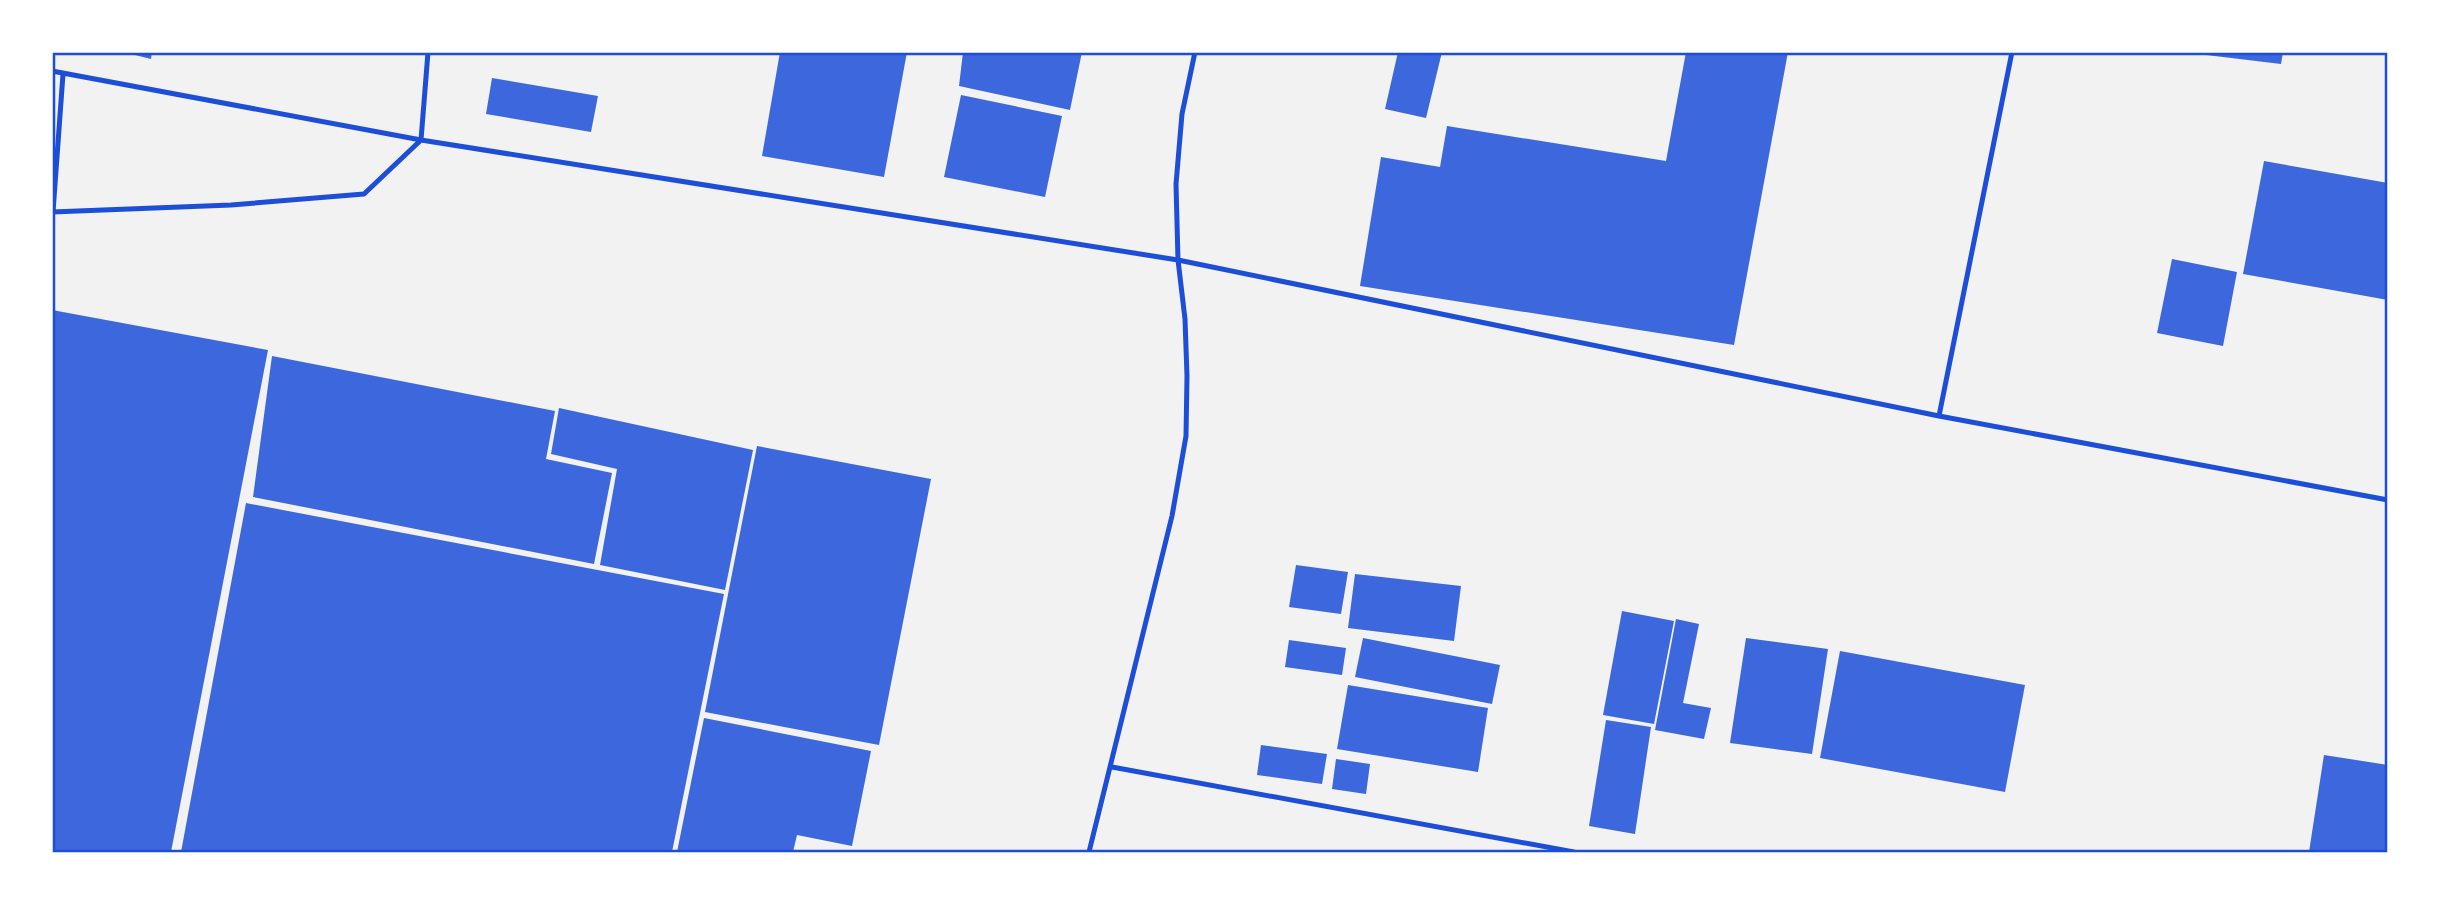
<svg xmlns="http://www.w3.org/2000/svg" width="2440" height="905" viewBox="0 0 2440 905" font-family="'Open Sans',sans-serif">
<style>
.building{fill:#3d67dc}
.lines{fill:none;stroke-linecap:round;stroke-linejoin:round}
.service{stroke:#1d4ed8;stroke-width:5}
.neatline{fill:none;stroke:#1d4ed8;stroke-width:2.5}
</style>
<rect width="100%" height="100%" fill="#f2f2f2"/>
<path class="building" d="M 123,52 L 152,52 L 151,59 Z
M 780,52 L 907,52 L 884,177 L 762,156 Z
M 963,52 L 1082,52 L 1070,110 L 959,86 Z
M 1398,52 L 1442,52 L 1426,118 L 1385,109 Z
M 1686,52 L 1788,52 L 1734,345 L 1360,286 L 1381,157 L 1440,167 L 1447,126 L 1666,161 Z
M 2198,52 L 2283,52 L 2281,64 L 2198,54 Z
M 492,78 L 598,96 L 591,132 L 486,114 Z
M 961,95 L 1062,116 L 1045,197 L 944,177 Z
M 2264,161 L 2388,183 L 2388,300 L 2243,274 Z
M 2172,259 L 2237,272 L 2223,346 L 2157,333 Z
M 52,310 L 268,350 L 171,852 L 52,852 Z
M 272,356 L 555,411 L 546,459 L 612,473 L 594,564 L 253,497 Z
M 559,408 L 753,450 L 725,590 L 600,565 L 617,469 L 551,454 Z
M 757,446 L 931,479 L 879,745 L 705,712 Z
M 246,503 L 724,594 L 672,852 L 181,852 Z
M 1296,565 L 1348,572 L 1341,614 L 1289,607 Z
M 1355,574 L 1461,586 L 1454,641 L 1348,628 Z
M 1622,611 L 1674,621 L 1654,724 L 1603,715 Z
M 1676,619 L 1699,624 L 1683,703 L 1711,708 L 1704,739 L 1655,730 Z
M 1363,638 L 1500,665 L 1492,704 L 1355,677 Z
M 1746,638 L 1828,649 L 1812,754 L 1730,743 Z
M 1289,640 L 1346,648 L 1342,675 L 1285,667 Z
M 1840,651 L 2025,685 L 2005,792 L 1820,758 Z
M 1348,685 L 1488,708 L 1478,772 L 1337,749 Z
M 704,718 L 871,751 L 852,846 L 797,835 L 793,852 L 677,852 Z
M 1606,720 L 1651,727 L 1635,834 L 1589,826 Z
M 1261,745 L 1327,754 L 1322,784 L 1257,775 Z
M 2324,755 L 2388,765 L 2388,852 L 2309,852 Z
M 1336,759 L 1370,764 L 1366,794 L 1332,789 Z"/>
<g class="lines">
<path class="service" d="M 52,71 L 421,140 L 1178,260 L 1939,416 L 2388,500
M 52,212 L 231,205 L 364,194 L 421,140 L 428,52
M 53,212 L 63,74
M 1939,416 L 2012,52
M 1112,767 L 1574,852
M 1089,852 L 1172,516 L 1186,436 L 1187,376 L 1185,319 L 1178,260 L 1176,184 L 1182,114 L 1195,52"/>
</g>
<rect width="2440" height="905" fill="none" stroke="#ffffff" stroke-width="108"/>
<rect x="54" y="54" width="2332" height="797" class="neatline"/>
</svg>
